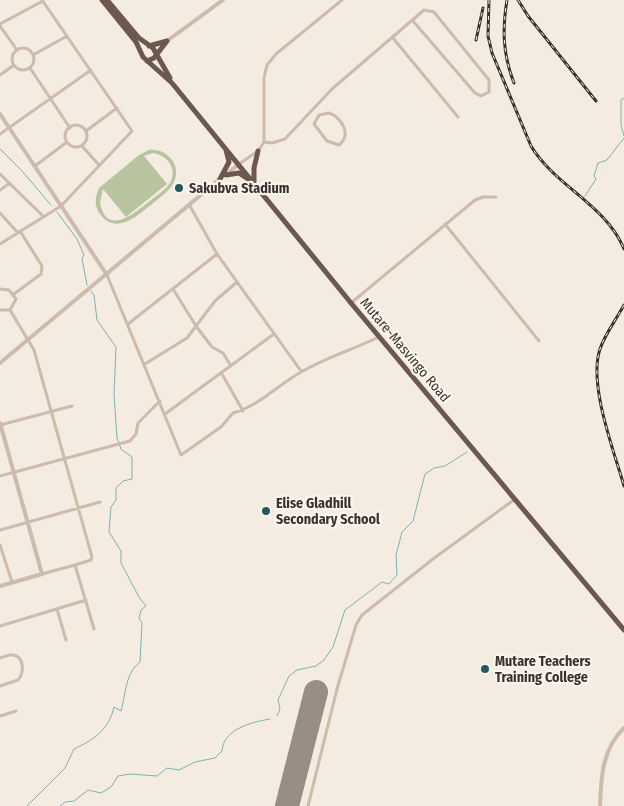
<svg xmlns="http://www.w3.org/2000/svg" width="624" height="806" viewBox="0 0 624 806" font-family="'Fira Sans Condensed',sans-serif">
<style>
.green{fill:#b8c4a0;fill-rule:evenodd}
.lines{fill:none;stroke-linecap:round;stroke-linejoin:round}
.stream{stroke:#7fb0b2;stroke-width:1}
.runway{stroke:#988e86;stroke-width:24}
.minor{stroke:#cdbbac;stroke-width:3}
.tertiary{stroke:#cdbbac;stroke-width:4}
.trunk{stroke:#6c584f;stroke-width:5}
.rail-casing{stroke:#3b302b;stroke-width:3}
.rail{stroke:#fbf5ee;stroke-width:1;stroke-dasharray:4;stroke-linecap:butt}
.poi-dot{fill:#1f5a5e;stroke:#fbf5ee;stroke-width:2}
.labels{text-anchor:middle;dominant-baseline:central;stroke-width:4.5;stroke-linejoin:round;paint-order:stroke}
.poi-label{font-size:14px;font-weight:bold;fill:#3b302b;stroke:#fbf5ee;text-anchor:start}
.street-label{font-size:14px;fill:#3b302b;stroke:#fbf5ee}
</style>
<rect width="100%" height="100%" fill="#f4ebe1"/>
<path class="green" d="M 149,150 C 167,148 182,165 174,182 C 170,191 159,198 152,204 C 138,215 116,236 100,214 C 94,206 95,197 99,188 L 139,155 ZM 153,153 C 167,155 177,168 171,181 C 167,189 157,195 151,200 C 136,212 107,238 100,203 L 103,189 L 126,217 L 167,184 L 144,156 Z"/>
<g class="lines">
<path class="stream" d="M 624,98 L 621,100 L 621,125 L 624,136
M 0,149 L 23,172 L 51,205
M 585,196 L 596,179 L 594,176 L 598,163 L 607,160 L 624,138
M 57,212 L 77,239 L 84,255 L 82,259 L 87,285
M 277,716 L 280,709 L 278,700 L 289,676 L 297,670 L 316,666 L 324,660 L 333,647 L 345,610 L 382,582 L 389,584 L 397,575 L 396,555 L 402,532 L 413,521 L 425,474 L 434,468 L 445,466 L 467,452
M 27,806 L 65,768 L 74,749 C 94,740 109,729 114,707 L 121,711 C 126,693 125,674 140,662 L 142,623 L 139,618 L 141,610 L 146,606 L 139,597 L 121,563 L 121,551 L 109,532 L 111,507 L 116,500 L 116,488 L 123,481 L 132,479 L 132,457 L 121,449 L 117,438 L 114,394 L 116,347 L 97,320 L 94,295 L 91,291
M 60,806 L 65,802 L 74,801 L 88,790 L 101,793 L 111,787 L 118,776 L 130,774 L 157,776 L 167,768 L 179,770 L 195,762 L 215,758 L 222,751 C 223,729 252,722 270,719"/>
<path class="runway" d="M 287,806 L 316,692"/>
<path class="minor" d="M 0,24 L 43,1
M 0,26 L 17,50
M 393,38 L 458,117
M12 59a11 11 0 1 1 22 0a11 11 0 1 1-22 0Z
M 33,55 L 67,36
M 30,68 L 70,128
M 0,75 L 14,65
M 329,113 C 342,118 352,135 339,145 L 327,141 L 314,124 L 319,115 Z
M65 136a11 11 0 1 1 22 0a11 11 0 1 1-22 0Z
M 86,131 L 117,108
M 0,134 L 91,70
M 264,142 L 272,143 L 285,139 L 332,89 L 424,10 L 434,12 L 489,80 L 489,92 L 481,96 L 475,93 L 413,21
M 82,146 L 99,165
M 239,164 L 258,151 L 264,142 L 264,78 L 267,65 L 276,54 L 342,0
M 35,166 L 67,142
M 0,174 L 44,217
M 0,190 L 10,183
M 190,206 L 217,254 L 301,371
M 0,213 L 18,233
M 445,224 L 539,341
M 0,244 L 61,206 L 132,131 L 42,0
M 107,275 L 181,455 L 221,427 L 233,413 C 259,406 278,385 301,372 C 325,358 354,349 379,337
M 0,289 L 9,290 L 16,299 L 10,310 L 0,310
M 173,289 L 196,326 L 212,347 L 223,353 L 231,366
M 14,294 L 41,274 L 42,266 L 20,231
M 351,303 L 475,200 L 483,197 L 496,197
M 10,310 L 34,350 L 92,557 L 91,560 L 75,565
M 128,324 L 217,254
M 145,364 L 187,338 L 215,301 L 237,282
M 222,374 L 243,411
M 165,414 L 274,334
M 0,425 L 72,406
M 0,476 L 130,441 L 136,434 L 138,423 L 160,401
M 0,530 L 100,502
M 0,545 L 12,582
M 42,574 L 75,565 L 94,629
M 57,609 L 66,640
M 0,626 L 86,600
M 0,658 C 4,657 9,654 13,655 C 25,657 24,673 18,680 L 0,686
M 0,716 L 16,711
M 308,806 L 337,689 L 356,625 L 362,615 L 433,559 L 515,499"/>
<path class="tertiary" d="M 167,41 L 223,0
M 0,114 L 107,275
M 227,174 L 239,164
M 0,363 L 221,178
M 0,423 L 42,574 L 0,586
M 600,806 C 601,778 602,749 624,728"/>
<path class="trunk" d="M 102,0 L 136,42 L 143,57 L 172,83 L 351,303 L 624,630
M 107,0 L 139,38 L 153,48 L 170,78
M 149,46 L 167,41
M 147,61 L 154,58 L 167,41
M 226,175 L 239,173 L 254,183 L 254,168 L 258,151
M 220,179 L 229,162 L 226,150"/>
<g class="rail-casing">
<path id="rail" d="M 489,0 L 488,36 L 492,53 L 531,146 C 555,186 606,205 624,249
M 507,0 C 502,30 503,55 514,83
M 518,0 L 528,16 L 596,101
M 476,40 L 483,8
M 624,305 C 616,320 605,334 600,349 C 588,384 614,451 624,486"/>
</g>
<use href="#rail" class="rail"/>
</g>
<g class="poi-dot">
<circle cx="179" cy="188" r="5"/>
<circle cx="266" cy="511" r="5"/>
<circle cx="485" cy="669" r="5"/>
</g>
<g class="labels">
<g class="poi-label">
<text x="189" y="188">Sakubva Stadium</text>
<text x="276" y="503">Elise Gladhill<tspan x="276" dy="16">Secondary School</tspan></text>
<text x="495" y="661">Mutare Teachers<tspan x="495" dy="16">Training College</tspan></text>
</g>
<g class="street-label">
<text transform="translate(405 350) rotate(50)">Mutare-Masvingo Road</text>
</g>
</g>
</svg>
